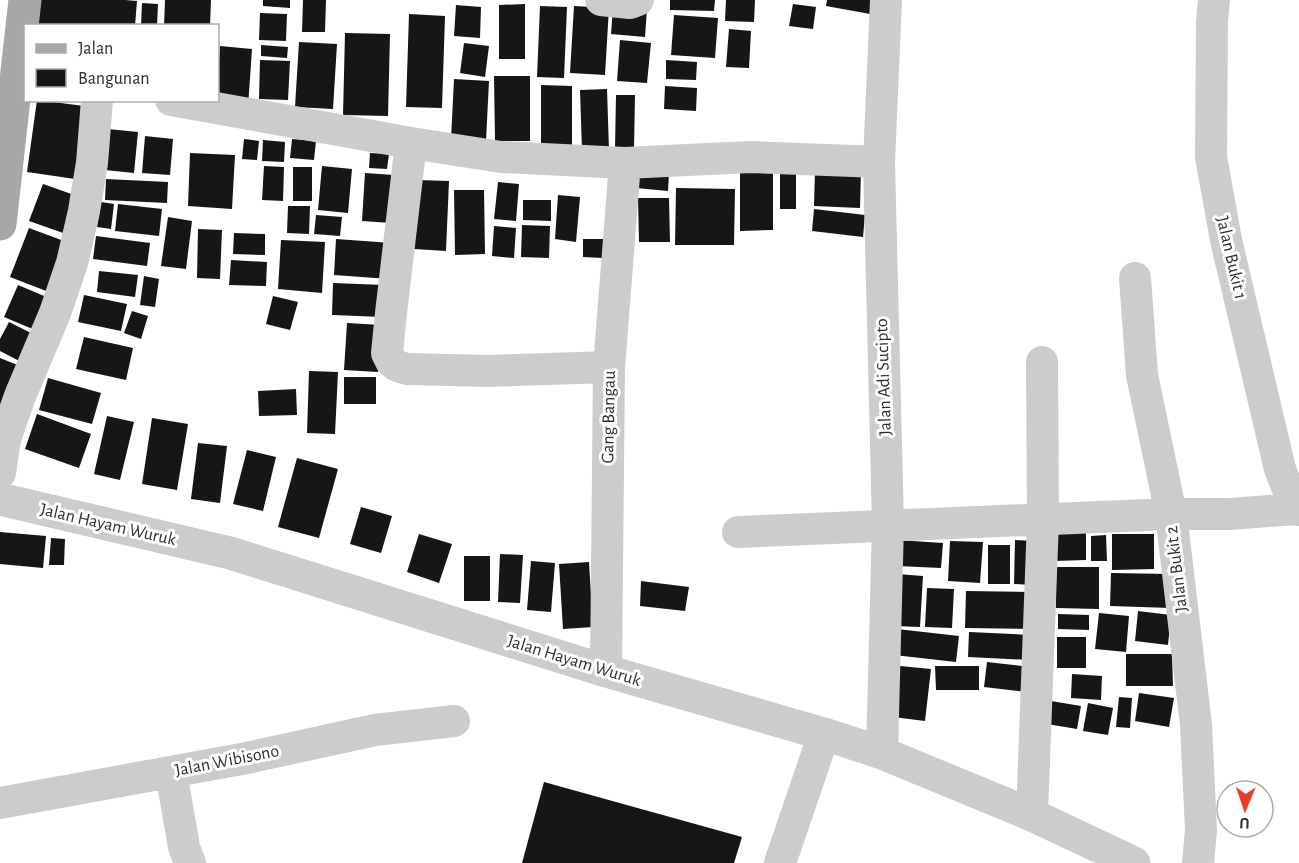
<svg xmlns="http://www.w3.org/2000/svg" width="1299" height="863" viewBox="0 0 1299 863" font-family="'Alegreya Sans',sans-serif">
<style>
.building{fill:#161616}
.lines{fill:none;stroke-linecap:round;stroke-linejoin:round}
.minor{stroke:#ccc;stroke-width:32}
.tertiary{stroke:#ccc;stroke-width:33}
.primary{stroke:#a7a7a7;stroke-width:33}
.labels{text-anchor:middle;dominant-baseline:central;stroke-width:6;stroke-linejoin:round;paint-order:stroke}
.street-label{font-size:18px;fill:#2f2f2f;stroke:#fff}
</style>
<rect width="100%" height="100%" fill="#fff"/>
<path class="building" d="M 39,0 L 125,0 L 137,1 L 135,26 L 36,26 Z
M 165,0 L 211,0 L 210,26 L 164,26 Z
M 263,0 L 290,0 L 290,8 L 263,6 Z
M 303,0 L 326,0 L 325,32 L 302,32 Z
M 670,0 L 715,0 L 714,11 L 670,10 Z
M 726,0 L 755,0 L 754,22 L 725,21 Z
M 827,0 L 873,0 L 870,14 L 826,6 Z
M 142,3 L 158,4 L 157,26 L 141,26 Z
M 525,4 L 525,59 L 499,59 L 499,5 Z
M 793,4 L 816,7 L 813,29 L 789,26 Z
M 456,5 L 481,7 L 480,38 L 454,36 Z
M 540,6 L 567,7 L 564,78 L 537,77 Z
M 574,6 L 609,8 L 605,75 L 570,73 Z
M 613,7 L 647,9 L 645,37 L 611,34 Z
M 260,13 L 287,14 L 286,41 L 259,40 Z
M 409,14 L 445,16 L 442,108 L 406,107 Z
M 674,15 L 718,18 L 715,58 L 671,55 Z
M 729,29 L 751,31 L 749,68 L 726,67 Z
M 345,33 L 390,34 L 388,116 L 343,115 Z
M 620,40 L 651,43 L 647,83 L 617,81 Z
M 299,42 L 337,44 L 333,109 L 295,107 Z
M 464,43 L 489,46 L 485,77 L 460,73 Z
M 261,45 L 288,47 L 287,58 L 261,56 Z
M 220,46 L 252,49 L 248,107 L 218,100 L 218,77 Z
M 260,60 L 290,61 L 288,100 L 259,99 Z
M 666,60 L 697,62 L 696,80 L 666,79 Z
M 494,76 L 530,76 L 530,141 L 495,141 Z
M 454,79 L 489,81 L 486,141 L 451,139 Z
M 541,85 L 572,86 L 572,151 L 541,151 Z
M 665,86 L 697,88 L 696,111 L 664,109 Z
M 607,89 L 609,150 L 582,151 L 580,90 Z
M 616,95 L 635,95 L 634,149 L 615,148 Z
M 37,100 L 92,107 L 82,180 L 27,172 Z
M 108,129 L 138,132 L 134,173 L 105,170 Z
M 145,136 L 173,139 L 170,175 L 142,173 Z
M 244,139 L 259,141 L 257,160 L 242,159 Z
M 292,139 L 316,141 L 314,160 L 290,158 Z
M 263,140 L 285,142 L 284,162 L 262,161 Z
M 190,153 L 235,155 L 232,209 L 188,206 Z
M 370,153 L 389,154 L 387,169 L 369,168 Z
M 264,166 L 284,167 L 283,201 L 262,200 Z
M 322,166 L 352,169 L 348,213 L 318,210 Z
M 293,167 L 312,167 L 312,201 L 293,201 Z
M 815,169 L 861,171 L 860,208 L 814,206 Z
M 638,171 L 669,173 L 668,191 L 636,188 Z
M 740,172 L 773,172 L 773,230 L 740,231 Z
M 780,172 L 796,172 L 796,209 L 780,209 Z
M 365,173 L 394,175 L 391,223 L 362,221 Z
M 106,179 L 168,182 L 167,203 L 105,200 Z
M 417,180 L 449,181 L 446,251 L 414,249 Z
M 498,182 L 519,184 L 516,221 L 494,219 Z
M 43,184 L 80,197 L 66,234 L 29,221 Z
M 676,188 L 735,189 L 734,245 L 675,245 Z
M 454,190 L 484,190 L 485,254 L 455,255 Z
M 558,195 L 580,197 L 576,242 L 555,239 Z
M 638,198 L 669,198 L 670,242 L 639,242 Z
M 523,200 L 551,200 L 551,221 L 523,220 Z
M 101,202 L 114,204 L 111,229 L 97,227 Z
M 118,204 L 162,209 L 159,236 L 115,231 Z
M 288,206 L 310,206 L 309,234 L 287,233 Z
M 814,209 L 865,215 L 863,237 L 812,231 Z
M 316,215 L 342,217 L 340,236 L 314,234 Z
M 168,217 L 192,221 L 186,269 L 161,266 Z
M 522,225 L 550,226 L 549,258 L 521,257 Z
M 494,226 L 516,228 L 514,258 L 492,256 Z
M 29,228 L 72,244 L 54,294 L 10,277 Z
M 198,229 L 222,230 L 220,279 L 197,278 Z
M 234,233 L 265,234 L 265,255 L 233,254 Z
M 96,236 L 150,243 L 147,266 L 93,259 Z
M 336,239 L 392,243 L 389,279 L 334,275 Z
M 583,239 L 604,239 L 603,258 L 583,257 Z
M 281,240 L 325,242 L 322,293 L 278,289 Z
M 231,260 L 267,262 L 266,286 L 229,285 Z
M 99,271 L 138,275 L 135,297 L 97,292 Z
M 144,276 L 159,279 L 155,307 L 140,305 Z
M 333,283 L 384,285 L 383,317 L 332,315 Z
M 18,285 L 56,301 L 42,333 L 4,317 Z
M 84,295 L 127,304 L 121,331 L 78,322 Z
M 273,296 L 298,302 L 290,330 L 266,324 Z
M 132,311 L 148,316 L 141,339 L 124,333 Z
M 9,322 L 41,338 L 27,365 L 0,351 L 0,339 Z
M 347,323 L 381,325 L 378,372 L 344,370 Z
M 84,337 L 133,348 L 126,380 L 76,369 Z
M 0,358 L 25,368 L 0,408 Z
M 309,371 L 338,372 L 335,434 L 307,433 Z
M 344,377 L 376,377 L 376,404 L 344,404 Z
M 48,378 L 101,393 L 92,424 L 39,410 Z
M 296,389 L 297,415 L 259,416 L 258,391 Z
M 37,414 L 91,434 L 79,468 L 25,449 Z
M 107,416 L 134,422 L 120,480 L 94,474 Z
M 152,418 L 188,424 L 177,490 L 142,484 Z
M 198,443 L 227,446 L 220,503 L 191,499 Z
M 247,450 L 276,457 L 263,511 L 233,504 Z
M 297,458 L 338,469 L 319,538 L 278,527 Z
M 361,507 L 392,516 L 381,553 L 350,544 Z
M 1086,531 L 1086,560 L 1054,561 L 1054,532 Z
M 0,532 L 46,536 L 43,568 L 0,564 Z
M 419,534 L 452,544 L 439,583 L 407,572 Z
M 1112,534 L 1154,534 L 1154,569 L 1112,570 Z
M 1106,535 L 1107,561 L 1091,561 L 1091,536 Z
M 51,538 L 65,539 L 64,565 L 49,565 Z
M 898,540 L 943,543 L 941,568 L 897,566 Z
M 1015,540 L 1033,541 L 1031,585 L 1014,584 Z
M 950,541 L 983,542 L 980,583 L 948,581 Z
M 988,545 L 1010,545 L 1010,584 L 988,584 Z
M 500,554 L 523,555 L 520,603 L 498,602 Z
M 464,556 L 490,556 L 490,601 L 464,601 Z
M 531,561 L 555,563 L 551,612 L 527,610 Z
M 589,562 L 593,627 L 563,629 L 559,564 Z
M 1056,567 L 1099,567 L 1099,609 L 1056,608 Z
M 1111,573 L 1171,574 L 1171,608 L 1110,606 Z
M 897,574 L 923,576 L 920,627 L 894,626 Z
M 641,581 L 689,587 L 685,611 L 640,606 Z
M 927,588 L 954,589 L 952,628 L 925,627 Z
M 966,591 L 1032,592 L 1031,629 L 965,628 Z
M 1138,611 L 1171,615 L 1168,645 L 1135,641 Z
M 1099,613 L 1129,616 L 1126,652 L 1095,649 Z
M 1058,614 L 1089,615 L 1089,630 L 1058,629 Z
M 897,629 L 959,636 L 956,662 L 894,655 Z
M 969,632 L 1031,635 L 1030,660 L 968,657 Z
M 1057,637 L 1086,637 L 1086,668 L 1057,668 Z
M 1126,654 L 1172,654 L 1173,686 L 1126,686 Z
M 987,662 L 1030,667 L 1027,692 L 984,687 Z
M 900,666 L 931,669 L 925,721 L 893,717 Z
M 935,666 L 979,666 L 979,690 L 936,690 Z
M 1072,674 L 1102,676 L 1101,700 L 1071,698 Z
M 1139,693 L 1174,698 L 1169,727 L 1135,721 Z
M 1119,697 L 1132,698 L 1130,728 L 1116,727 Z
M 1051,701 L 1081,706 L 1077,729 L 1047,724 Z
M 1088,703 L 1113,708 L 1108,735 L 1083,731 Z
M 544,782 L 742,837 L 734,863 L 522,863 Z"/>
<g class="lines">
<path class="minor" d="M 601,0 L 630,3 L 638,0
M 1214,0 L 1212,22 L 1211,157 L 1226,240 L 1280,469 L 1296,509
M 171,100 L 411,143 L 501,157 L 625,163 L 750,157 L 879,162
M 411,143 L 391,313 L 387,353 L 391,361 L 397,366 L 407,369 L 488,371 L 609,367
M 1135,278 L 1142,375 L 1171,514 L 1196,725 L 1201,830 L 1198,863
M 0,473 L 5,439 L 20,396 L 55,313 L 72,263 L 84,211 L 92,163 L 97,100
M 738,532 L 1171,514 L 1230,514 L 1296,509 L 1299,510
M 606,671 L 609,367 L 625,163
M 882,753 L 888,525 L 879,162 L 886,0
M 171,772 L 184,847 L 190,863
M 0,803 L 247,758 L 375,730 L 454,721
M 1032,815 L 1043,520 L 1042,362
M 780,863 L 824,734"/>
<path class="tertiary" d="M 0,499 L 230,553 L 606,671 L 824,734 L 882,753 L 1032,815 L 1134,863"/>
<path class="primary" d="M 0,224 L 25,0"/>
</g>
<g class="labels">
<g class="street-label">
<text transform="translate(1231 258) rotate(77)">Jalan Bukit 1</text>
<text transform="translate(884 377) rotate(-92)">Jalan Adi Sucipto</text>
<text transform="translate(609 417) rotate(-89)">Gang Bangau</text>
<text transform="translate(108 525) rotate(13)">Jalan Hayam Wuruk</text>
<text transform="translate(1177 569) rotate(-97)">Jalan Bukit 2</text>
<text transform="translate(574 661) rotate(17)">Jalan Hayam Wuruk</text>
<text transform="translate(227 761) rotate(-11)">Jalan Wibisono</text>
</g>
</g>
<rect x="24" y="24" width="195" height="78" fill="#ffffff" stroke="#acacac" stroke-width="1.5"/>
<rect x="36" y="44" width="30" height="9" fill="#a7a7a7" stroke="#acacac" stroke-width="1.5"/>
<text x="78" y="54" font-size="18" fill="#2f2f2f">Jalan</text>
<rect x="36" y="69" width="30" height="18" fill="#161616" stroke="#acacac" stroke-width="1.5"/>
<text x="78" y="84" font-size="18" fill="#2f2f2f">Bangunan</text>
<g transform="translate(1245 809) rotate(182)"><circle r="28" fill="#ffffff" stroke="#acacac" stroke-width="1.5"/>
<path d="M0-4.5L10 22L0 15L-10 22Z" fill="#ea3e2c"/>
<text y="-9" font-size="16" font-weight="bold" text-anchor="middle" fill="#2f2f2f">U</text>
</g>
</svg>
